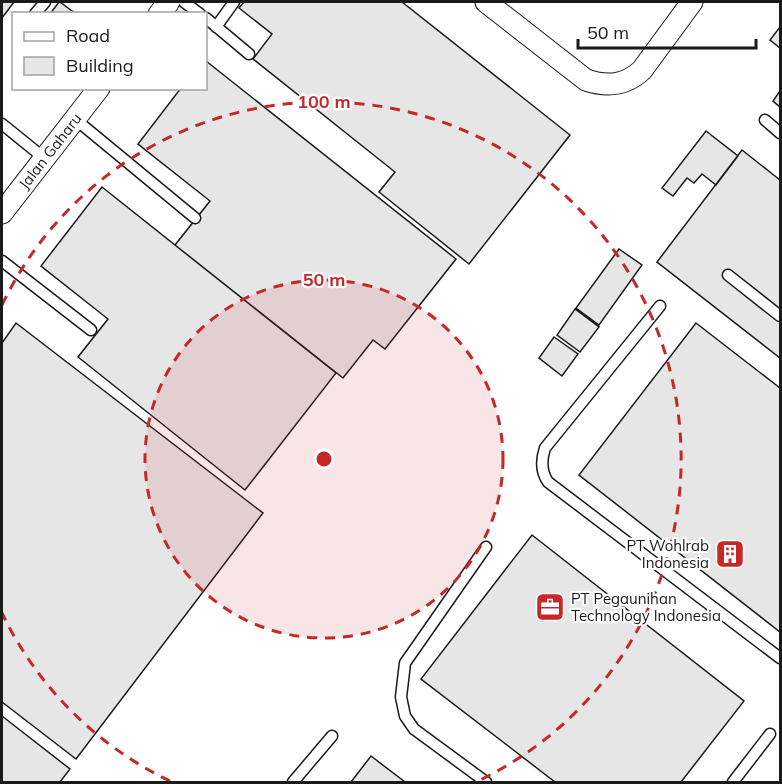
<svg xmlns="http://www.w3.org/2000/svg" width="782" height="784" viewBox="0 0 782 784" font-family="Mulish,sans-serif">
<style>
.building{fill:#e6e6e6;stroke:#1a1a1a;stroke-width:1.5}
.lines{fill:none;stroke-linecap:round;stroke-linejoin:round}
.service-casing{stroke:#1a1a1a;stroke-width:13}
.minor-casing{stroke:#1a1a1a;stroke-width:23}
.service{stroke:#fff;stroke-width:10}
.minor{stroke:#fff;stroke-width:21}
.ring{fill:none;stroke:#c62828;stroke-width:3;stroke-dasharray:10 8}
.labels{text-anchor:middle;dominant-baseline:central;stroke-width:4.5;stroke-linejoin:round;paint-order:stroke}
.street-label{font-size:15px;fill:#1a1a1a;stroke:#fff}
.poi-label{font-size:15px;fill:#1a1a1a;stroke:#fff;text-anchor:end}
.centre{fill:#c62828;stroke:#fff;stroke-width:3}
.ring-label{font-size:18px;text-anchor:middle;font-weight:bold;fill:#c62828;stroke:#fff;stroke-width:4.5;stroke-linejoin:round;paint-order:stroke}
</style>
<rect width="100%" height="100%" fill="#fff"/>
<path class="building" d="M 2,2 L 14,2 L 2,18 Z
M 59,2 L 60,2 L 76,14 L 50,14 Z
M 244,2 L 402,2 L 570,135 L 469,264 L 379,192 L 395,172 L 253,59 L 272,34 L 239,8 Z
M 780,27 L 780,48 L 770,40 Z
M 206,61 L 456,259 L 385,349 L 373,340 L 343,378 L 175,245 L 210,201 L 138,144 L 181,88 L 206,88 Z
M 780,91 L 780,107 L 773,101 Z
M 706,131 L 738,156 L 716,185 L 702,174 L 694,183 L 687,178 L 673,196 L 662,188 Z
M 742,150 L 780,180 L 780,358 L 657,262 Z
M 102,187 L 336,373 L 245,490 L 78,357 L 108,319 L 41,266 Z
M 619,249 L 642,265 L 599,325 L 576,308 Z
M 575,309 L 599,327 L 580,352 L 557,335 Z
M 16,323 L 263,513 L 76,759 L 2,702 L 2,343 Z
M 696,323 L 780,388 L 780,632 L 579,475 Z
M 554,337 L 578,354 L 562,376 L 539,358 Z
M 532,535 L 744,701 L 681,782 L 555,782 L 421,679 Z
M 2,716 L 70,769 L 60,782 L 2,782 Z
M 371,756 L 405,782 L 351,782 Z"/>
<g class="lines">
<g class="service-casing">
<path id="service" d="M 184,2 L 200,14
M 35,14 L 45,2
M 206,18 L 249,54
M 216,27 L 234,2
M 75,119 L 195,218
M 765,120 L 780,133
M 2,124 L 44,158
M 2,261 L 91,330
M 728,275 L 780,316
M 660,306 L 545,448 C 541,460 541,472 548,482 L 780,658
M 486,547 L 405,663 L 401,697 L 405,716 L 414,729 L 486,782
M 293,782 L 332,736
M 733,782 L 770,734"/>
</g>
<g class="minor-casing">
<path id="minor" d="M 486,2 L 586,80 C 607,87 625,86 642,70 L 692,2
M 159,14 L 169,2
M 2,213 L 99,88"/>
</g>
<use href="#service" class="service"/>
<use href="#minor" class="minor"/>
</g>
<circle cx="324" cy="459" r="179" fill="#c62828" fill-opacity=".12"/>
<g class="ring">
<circle cx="324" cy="459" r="179"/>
<path d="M170 781A357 357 0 0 1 2 613M2 305A357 357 0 1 1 478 781"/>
</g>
<defs>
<g id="building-square" transform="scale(1.5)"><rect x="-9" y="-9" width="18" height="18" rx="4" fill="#c62828" stroke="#fff"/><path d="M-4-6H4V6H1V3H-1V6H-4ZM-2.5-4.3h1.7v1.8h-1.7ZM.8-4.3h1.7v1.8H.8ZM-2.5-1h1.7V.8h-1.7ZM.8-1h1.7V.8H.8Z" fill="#fff"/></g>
<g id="office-square" transform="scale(1.5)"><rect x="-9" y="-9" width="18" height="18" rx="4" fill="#c62828" stroke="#fff"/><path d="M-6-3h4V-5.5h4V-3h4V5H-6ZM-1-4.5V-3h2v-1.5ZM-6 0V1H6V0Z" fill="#fff"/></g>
</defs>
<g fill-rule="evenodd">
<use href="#building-square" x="730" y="554"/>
<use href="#office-square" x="550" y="607"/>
</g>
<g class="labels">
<g class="street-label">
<text transform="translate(50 151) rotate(-52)">Jalan Gaharu</text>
</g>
<g class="poi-label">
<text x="709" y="545">PT Wohlrab<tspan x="709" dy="17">Indonesia</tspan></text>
<text x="571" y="598" text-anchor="start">PT Pegaunihan<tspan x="571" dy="17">Technology Indonesia</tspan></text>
</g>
</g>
<circle cx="324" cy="459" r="9" class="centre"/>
<g class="ring-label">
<text x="324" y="108">100 m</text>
<text x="324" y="286">50 m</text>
</g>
<rect width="782" height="784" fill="none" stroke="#1a1a1a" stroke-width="6"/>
<rect x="12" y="12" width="195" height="78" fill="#ffffff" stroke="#a3a3a3" stroke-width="1.5"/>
<rect x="24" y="32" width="30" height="9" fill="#ffffff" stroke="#a3a3a3" stroke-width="1.5"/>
<text x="66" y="42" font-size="18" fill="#1a1a1a">Road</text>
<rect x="24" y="57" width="30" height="18" fill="#e6e6e6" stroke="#a3a3a3" stroke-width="1.5"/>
<text x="66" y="72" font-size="18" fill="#1a1a1a">Building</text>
<path d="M578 39v9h178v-9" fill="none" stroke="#1a1a1a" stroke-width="3"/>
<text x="587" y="39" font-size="18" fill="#1a1a1a" stroke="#ffffff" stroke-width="4.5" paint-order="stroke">50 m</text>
</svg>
